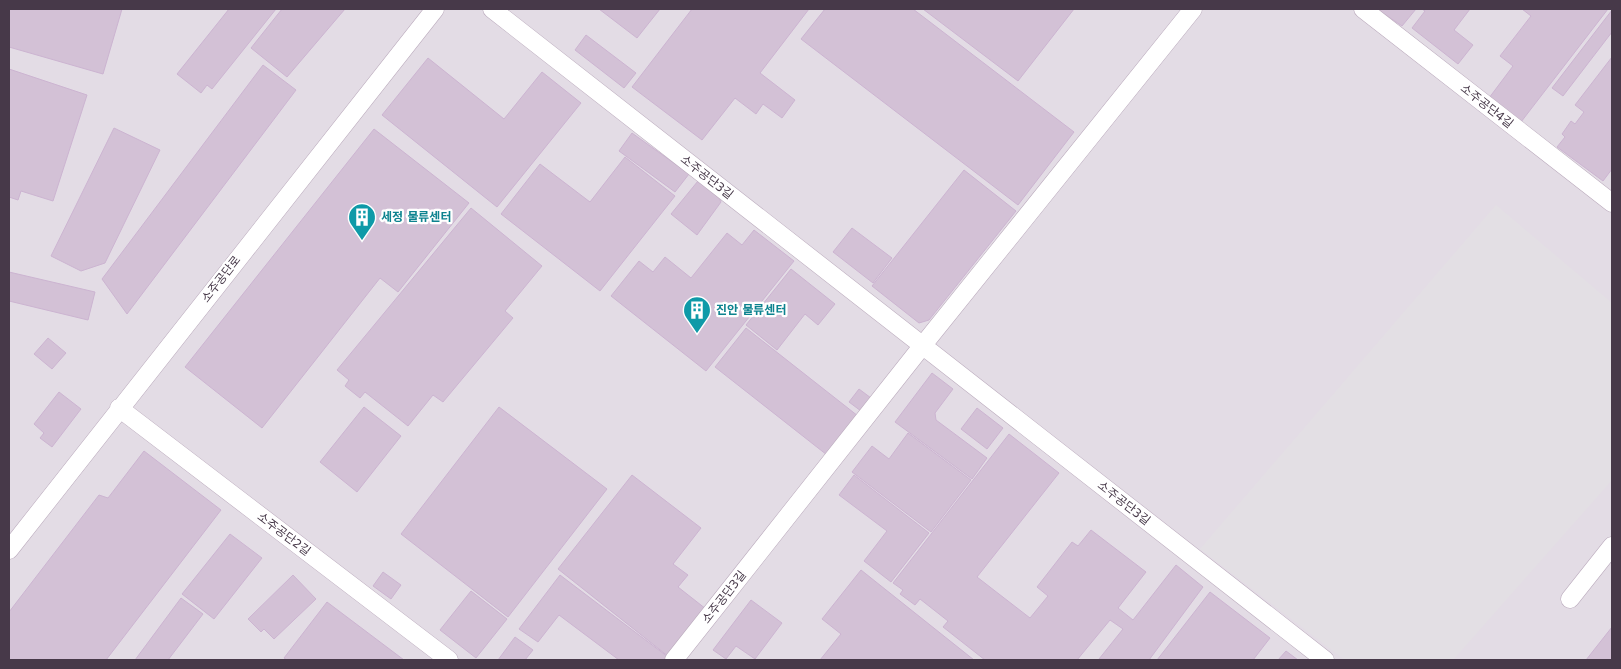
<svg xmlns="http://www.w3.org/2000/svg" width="1621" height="669" viewBox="0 0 1621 669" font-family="'DejaVu Sans','Noto Sans KR',sans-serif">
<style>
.industrial{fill:#e3dce5}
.parking{fill:#e3dfe4}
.building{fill:#d3c1d6;stroke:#ccb4d1}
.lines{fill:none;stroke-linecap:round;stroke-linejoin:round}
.minor-casing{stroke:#bbabbd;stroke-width:19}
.minor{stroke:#fff;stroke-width:18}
.labels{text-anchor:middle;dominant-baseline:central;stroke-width:4.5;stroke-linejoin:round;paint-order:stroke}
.street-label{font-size:12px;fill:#473949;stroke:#fff}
.culture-label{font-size:12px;font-weight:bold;fill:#0d838f;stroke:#fff;text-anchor:start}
</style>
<rect width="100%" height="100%" fill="#f4ebf5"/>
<path class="industrial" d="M 9,9 L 1612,9 L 1612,660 L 9,660 Z"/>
<path class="parking" d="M 1496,205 L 1612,303 L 1612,480 L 1453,660 L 1345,660 L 1200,549 Z"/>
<path class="building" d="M 9,9 L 122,9 L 103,74 L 9,47 Z
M 229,9 L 276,9 L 212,89 L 207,85 L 201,93 L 177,74 Z
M 282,9 L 345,9 L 287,77 L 251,48 Z
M 599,9 L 660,9 L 637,38 Z
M 692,9 L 809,9 L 760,73 L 795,100 L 782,118 L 763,104 L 756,114 L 735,98 L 702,140 L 632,87 Z
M 825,9 L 913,9 L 1074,132 L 1018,205 L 801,39 Z
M 923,9 L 1074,9 L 1018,81 Z
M 1377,9 L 1416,9 L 1402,26 Z
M 1422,9 L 1470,9 L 1454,30 L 1473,45 L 1458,64 L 1412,28 L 1425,11 Z
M 1522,9 L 1608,9 L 1521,122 L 1489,98 L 1513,66 L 1500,56 L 1531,16 Z
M 1612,10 L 1612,32 L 1563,96 L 1552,88 Z
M 586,35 L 636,73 L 624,88 L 575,50 Z
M 1612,57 L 1612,169 L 1603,181 L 1557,147 L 1565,137 L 1562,134 L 1571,121 L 1575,124 L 1584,112 L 1575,105 Z
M 428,58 L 504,119 L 542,72 L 581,103 L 497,207 L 382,115 Z
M 263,65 L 296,90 L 127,314 L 102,279 Z
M 9,69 L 87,95 L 53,201 L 21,191 L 18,200 L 9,197 Z
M 114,128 L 160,150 L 105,263 L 81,271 L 51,256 Z
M 374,129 L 469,203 L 398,292 L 380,278 L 262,428 L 185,367 Z
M 632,133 L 689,174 L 675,192 L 619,151 Z
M 625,157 L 675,196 L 600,291 L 501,214 L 540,164 L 590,202 Z
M 964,170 L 1016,211 L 929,320 L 919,323 L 872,286 Z
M 698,181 L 719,198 L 721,202 L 697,235 L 671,214 Z
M 471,208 L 542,266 L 505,311 L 513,318 L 443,402 L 433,395 L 408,426 L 365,392 L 360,398 L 345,386 L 349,380 L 337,370 Z
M 852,228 L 892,258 L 873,283 L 833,252 Z
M 754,230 L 794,261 L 706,371 L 611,296 L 639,261 L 653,272 L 665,257 L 691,278 L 727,233 L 742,245 Z
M 791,269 L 835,304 L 818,325 L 805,314 L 777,350 L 746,325 Z
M 9,272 L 95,292 L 88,320 L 9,301 Z
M 746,328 L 858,416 L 827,455 L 715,367 Z
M 48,338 L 66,353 L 52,369 L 34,354 Z
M 932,373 L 953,389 L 935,413 L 936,420 L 987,458 L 972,479 L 895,422 Z
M 859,389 L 871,398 L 861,411 L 849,402 Z
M 59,392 L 81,409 L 52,447 L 40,438 L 44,433 L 34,424 Z
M 364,407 L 401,436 L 357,492 L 320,462 Z
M 499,407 L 607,489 L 508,617 L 401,534 Z
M 977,408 L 1003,428 L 987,449 L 961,429 Z
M 908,433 L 971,480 L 931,532 L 852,472 L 872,446 L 889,459 Z
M 1009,434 L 1059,473 L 977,577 L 1030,618 L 1048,596 L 1037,587 L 1072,542 L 1078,546 L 1091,530 L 1146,572 L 1118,608 L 1133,620 L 1176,565 L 1203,587 L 1149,660 L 1099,659 L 1123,629 L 1110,620 L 1077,660 L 985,660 L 943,627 L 948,621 L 920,599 L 915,605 L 900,594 L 903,590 L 893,583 Z
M 144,451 L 221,510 L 106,660 L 9,660 L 9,612 L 99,495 L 108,498 Z
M 632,475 L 701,528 L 673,564 L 688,575 L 678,587 L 706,609 L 669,657 L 558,569 Z
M 854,475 L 929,533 L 891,582 L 864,561 L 887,531 L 839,495 Z
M 230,534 L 262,558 L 214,619 L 182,594 Z
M 861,570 L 974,660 L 820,660 L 841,634 L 822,619 Z
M 383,572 L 401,585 L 391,599 L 373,586 Z
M 293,575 L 316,599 L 274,639 L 264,629 L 261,632 L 248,619 Z
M 560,575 L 668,657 L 665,660 L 619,660 L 559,615 L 538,642 L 519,629 Z
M 471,591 L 507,619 L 476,658 L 440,630 Z
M 1210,592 L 1270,638 L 1253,660 L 1157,660 Z
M 181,598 L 203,614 L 168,660 L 135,660 Z
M 751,600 L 782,623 L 755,659 L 736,646 L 726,659 L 713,650 Z
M 327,602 L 404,660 L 287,660 L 284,658 Z
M 1612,627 L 1612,660 L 1586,660 Z
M 515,637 L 533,650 L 525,660 L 498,660 Z
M 1286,651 L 1298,660 L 1278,660 Z"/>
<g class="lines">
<g class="minor-casing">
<path id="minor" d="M 492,9 L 1325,660
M 1363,9 L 1612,203
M 119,408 L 449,660
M 9,550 L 435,9
M 1570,599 L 1612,546
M 674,660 L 923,345 L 1193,9"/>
</g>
<use href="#minor" class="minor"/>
</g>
<defs>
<g id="building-pin" transform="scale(1.4375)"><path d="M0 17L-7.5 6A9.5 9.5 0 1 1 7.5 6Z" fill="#0f9aa8" stroke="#fff"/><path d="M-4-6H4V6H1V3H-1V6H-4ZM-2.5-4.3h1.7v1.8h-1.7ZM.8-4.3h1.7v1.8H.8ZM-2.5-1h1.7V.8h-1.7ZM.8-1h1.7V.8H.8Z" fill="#fff"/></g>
</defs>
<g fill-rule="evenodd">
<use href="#building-pin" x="362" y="217"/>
<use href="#building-pin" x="697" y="310"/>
</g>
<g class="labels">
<g class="street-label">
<text transform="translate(1487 106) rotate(38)">소주공단4길</text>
<text transform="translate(707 177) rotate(38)">소주공단3길</text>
<text transform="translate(221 279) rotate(-52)">소주공단로</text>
<text transform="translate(1124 503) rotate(38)">소주공단3길</text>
<text transform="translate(284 534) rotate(37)">소주공단2길</text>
<text transform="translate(724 597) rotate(-52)">소주공단3길</text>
</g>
<g class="culture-label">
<text x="381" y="217">세정 물류센터</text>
<text x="716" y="310">진안 물류센터</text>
</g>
</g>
<rect width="1621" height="669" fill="none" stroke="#473949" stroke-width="20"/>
</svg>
